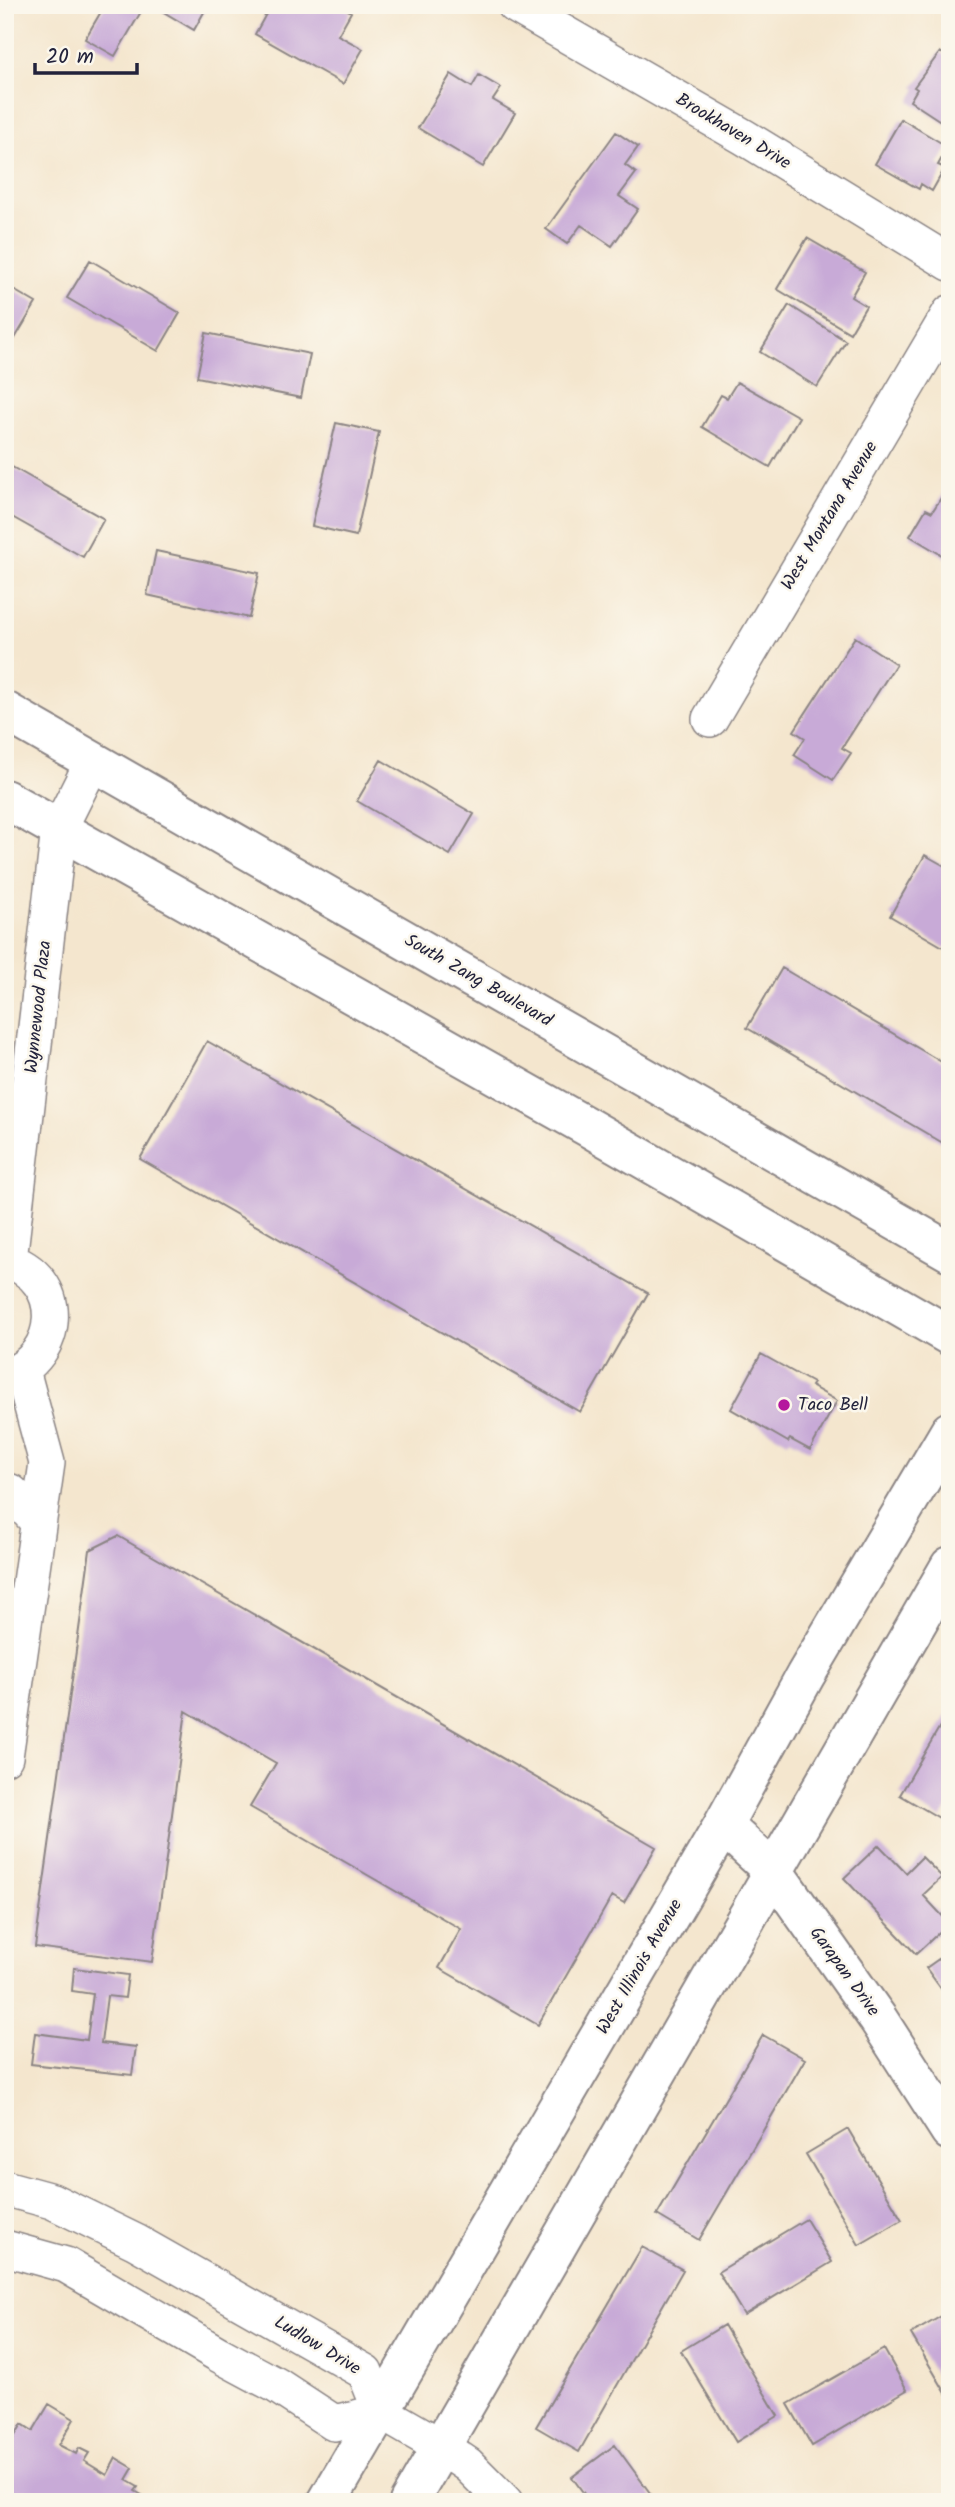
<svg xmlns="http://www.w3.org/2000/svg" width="955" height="2507" viewBox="0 0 955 2507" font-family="Kalam,sans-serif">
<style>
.building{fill:#c8aad7}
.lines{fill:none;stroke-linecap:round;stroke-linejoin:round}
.street-casing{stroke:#8b8484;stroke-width:38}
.secondary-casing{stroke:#8b8484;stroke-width:42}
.street{stroke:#fff;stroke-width:35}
.secondary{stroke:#fff;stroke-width:38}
.poi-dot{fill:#b5179e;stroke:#fbf7ec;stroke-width:2.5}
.labels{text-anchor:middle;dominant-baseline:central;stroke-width:5;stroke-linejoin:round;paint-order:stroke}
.street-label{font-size:18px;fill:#22223b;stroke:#fbf7ec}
.poi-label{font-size:18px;fill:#22223b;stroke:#fbf7ec;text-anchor:start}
</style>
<rect width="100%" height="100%" fill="#fbf7ec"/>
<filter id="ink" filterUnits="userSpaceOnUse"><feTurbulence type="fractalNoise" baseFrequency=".0143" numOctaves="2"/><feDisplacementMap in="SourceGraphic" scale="14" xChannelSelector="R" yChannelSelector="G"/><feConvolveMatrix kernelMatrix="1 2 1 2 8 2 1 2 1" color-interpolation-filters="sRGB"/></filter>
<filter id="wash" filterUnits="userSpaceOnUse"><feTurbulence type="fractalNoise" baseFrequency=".00686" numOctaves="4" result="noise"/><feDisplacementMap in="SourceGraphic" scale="28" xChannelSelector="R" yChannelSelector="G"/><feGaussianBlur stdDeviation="1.57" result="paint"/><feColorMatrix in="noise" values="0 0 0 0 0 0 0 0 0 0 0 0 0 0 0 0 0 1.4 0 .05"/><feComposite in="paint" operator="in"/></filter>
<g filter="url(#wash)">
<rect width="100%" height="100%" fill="#f4e6ce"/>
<g id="blocks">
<path class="building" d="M 105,5 L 145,5 L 115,56 L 85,39 Z
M 152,5 L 208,5 L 194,30 Z
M 271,5 L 339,5 L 351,12 L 338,35 L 363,49 L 343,84 L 255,34 Z
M 940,52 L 950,58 L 950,117 L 945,124 L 910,101 L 917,89 L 914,87 Z
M 451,74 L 472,87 L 479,75 L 501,88 L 493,100 L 515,113 L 483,167 L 418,128 Z
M 901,119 L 948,147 L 938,165 L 945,168 L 932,191 L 921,184 L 919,189 L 875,164 Z
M 616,132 L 638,147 L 625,165 L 636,173 L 619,196 L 638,209 L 612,246 L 581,225 L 567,244 L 546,229 Z
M 807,238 L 865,272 L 851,297 L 866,306 L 850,333 L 777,289 Z
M 90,260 L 180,313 L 158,351 L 67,298 Z
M 5,285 L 36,303 L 11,345 L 5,342 Z
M 789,305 L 846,341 L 817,387 L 760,352 Z
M 206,333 L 310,354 L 301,398 L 197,377 Z
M 737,382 L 799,417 L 770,467 L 702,427 L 721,395 L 727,398 Z
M 336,423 L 379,432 L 356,536 L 312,526 Z
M 5,463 L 104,519 L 83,557 L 5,513 Z
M 948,487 L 950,488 L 950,560 L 910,536 L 926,509 L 932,512 Z
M 156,551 L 259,573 L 249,618 L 147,595 Z
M 855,637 L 896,664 L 842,748 L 851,753 L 833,780 L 794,755 L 805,738 L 794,731 Z
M 381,760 L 474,814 L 450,855 L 357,801 Z
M 925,855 L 950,869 L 950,951 L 890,916 Z
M 782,968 L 950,1067 L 950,1143 L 948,1146 L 747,1028 Z
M 207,1041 L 648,1293 L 580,1412 L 140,1159 Z
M 761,1354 L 813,1383 L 811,1386 L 837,1401 L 810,1450 L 790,1439 L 788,1442 L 731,1409 Z
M 118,1536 L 656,1847 L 624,1903 L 612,1896 L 538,2025 L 439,1968 L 461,1929 L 250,1807 L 276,1763 L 186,1711 L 152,1962 L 35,1947 L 90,1550 Z
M 950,1709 L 950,1804 L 941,1819 L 900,1795 Z
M 879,1845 L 906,1873 L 922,1857 L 942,1877 L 923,1895 L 949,1923 L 916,1954 L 844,1878 Z
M 950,1951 L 950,2001 L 926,1968 Z
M 74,1968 L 128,1975 L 125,1998 L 107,1996 L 101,2043 L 136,2047 L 132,2075 L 31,2064 L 35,2033 L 87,2040 L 93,1994 L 72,1991 Z
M 763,2035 L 805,2059 L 699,2240 L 657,2215 Z
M 848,2129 L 902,2220 L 859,2245 L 806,2154 Z
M 806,2219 L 832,2262 L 744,2315 L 718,2272 Z
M 642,2247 L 683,2270 L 579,2452 L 536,2427 Z
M 950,2311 L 950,2400 L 911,2334 Z
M 724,2325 L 778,2416 L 736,2442 L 681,2351 Z
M 884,2349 L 907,2390 L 812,2446 L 788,2404 Z
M 49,2404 L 74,2419 L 59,2445 L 76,2454 L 79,2448 L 89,2453 L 84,2461 L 107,2475 L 116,2458 L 133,2468 L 126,2480 L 138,2487 L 135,2491 L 154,2502 L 5,2502 L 5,2452 L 22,2424 L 33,2431 Z
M 615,2445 L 653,2497 L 657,2502 L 590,2502 L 572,2477 Z"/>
</g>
</g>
<g filter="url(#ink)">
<use href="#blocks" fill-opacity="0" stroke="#8b8484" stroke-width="2"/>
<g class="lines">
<g class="street-casing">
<path id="street" d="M 515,5 L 744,137 L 950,263
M 710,719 L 950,313
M 5,1260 C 68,1277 63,1357 5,1377
M 9,1260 L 59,829 L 93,761
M 5,1490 L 11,1492 L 38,1522
M 5,1757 L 47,1463 L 22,1370
M 5,2191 L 8,2189 L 52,2201 L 136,2242 L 365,2372 L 381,2412
M 5,2248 L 66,2265 L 218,2354 L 276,2385 L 334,2423 L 381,2412
M 381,2412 L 440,2446 L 468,2465 L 505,2502"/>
</g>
<g class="secondary-casing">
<path id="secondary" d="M 5,711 L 950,1252
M 5,799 L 586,1126 L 950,1336
M 723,1825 L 774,1872 L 878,2019 L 950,2131
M 327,2502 L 723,1825 L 805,1676 L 950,1431
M 409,2502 L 950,1566"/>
</g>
<use href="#street" class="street"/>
<use href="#secondary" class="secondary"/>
</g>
</g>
<circle class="poi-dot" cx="784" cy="1405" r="7"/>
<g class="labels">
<g class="street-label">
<text transform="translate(733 132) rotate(31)">Brookhaven Drive</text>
<text transform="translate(830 516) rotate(-59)">West Montana Avenue</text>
<text transform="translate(478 981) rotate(30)">South Zang Boulevard</text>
<text transform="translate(39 1007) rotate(-84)">Wynnewood Plaza</text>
<text transform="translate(640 1967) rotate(-60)">West Illinois Avenue</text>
<text transform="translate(844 1972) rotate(54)">Garapan Drive</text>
<text transform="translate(317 2346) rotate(31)">Ludlow Drive</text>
</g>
<g class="poi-label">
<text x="798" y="1405">Taco Bell</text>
</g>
</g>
<rect width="955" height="2507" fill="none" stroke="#fbf7ec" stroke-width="28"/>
<path d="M35 63v10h102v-10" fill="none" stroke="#22223b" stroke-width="3.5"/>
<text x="46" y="63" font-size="21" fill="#22223b" stroke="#fbf7ec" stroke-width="5" paint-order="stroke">20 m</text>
</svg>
